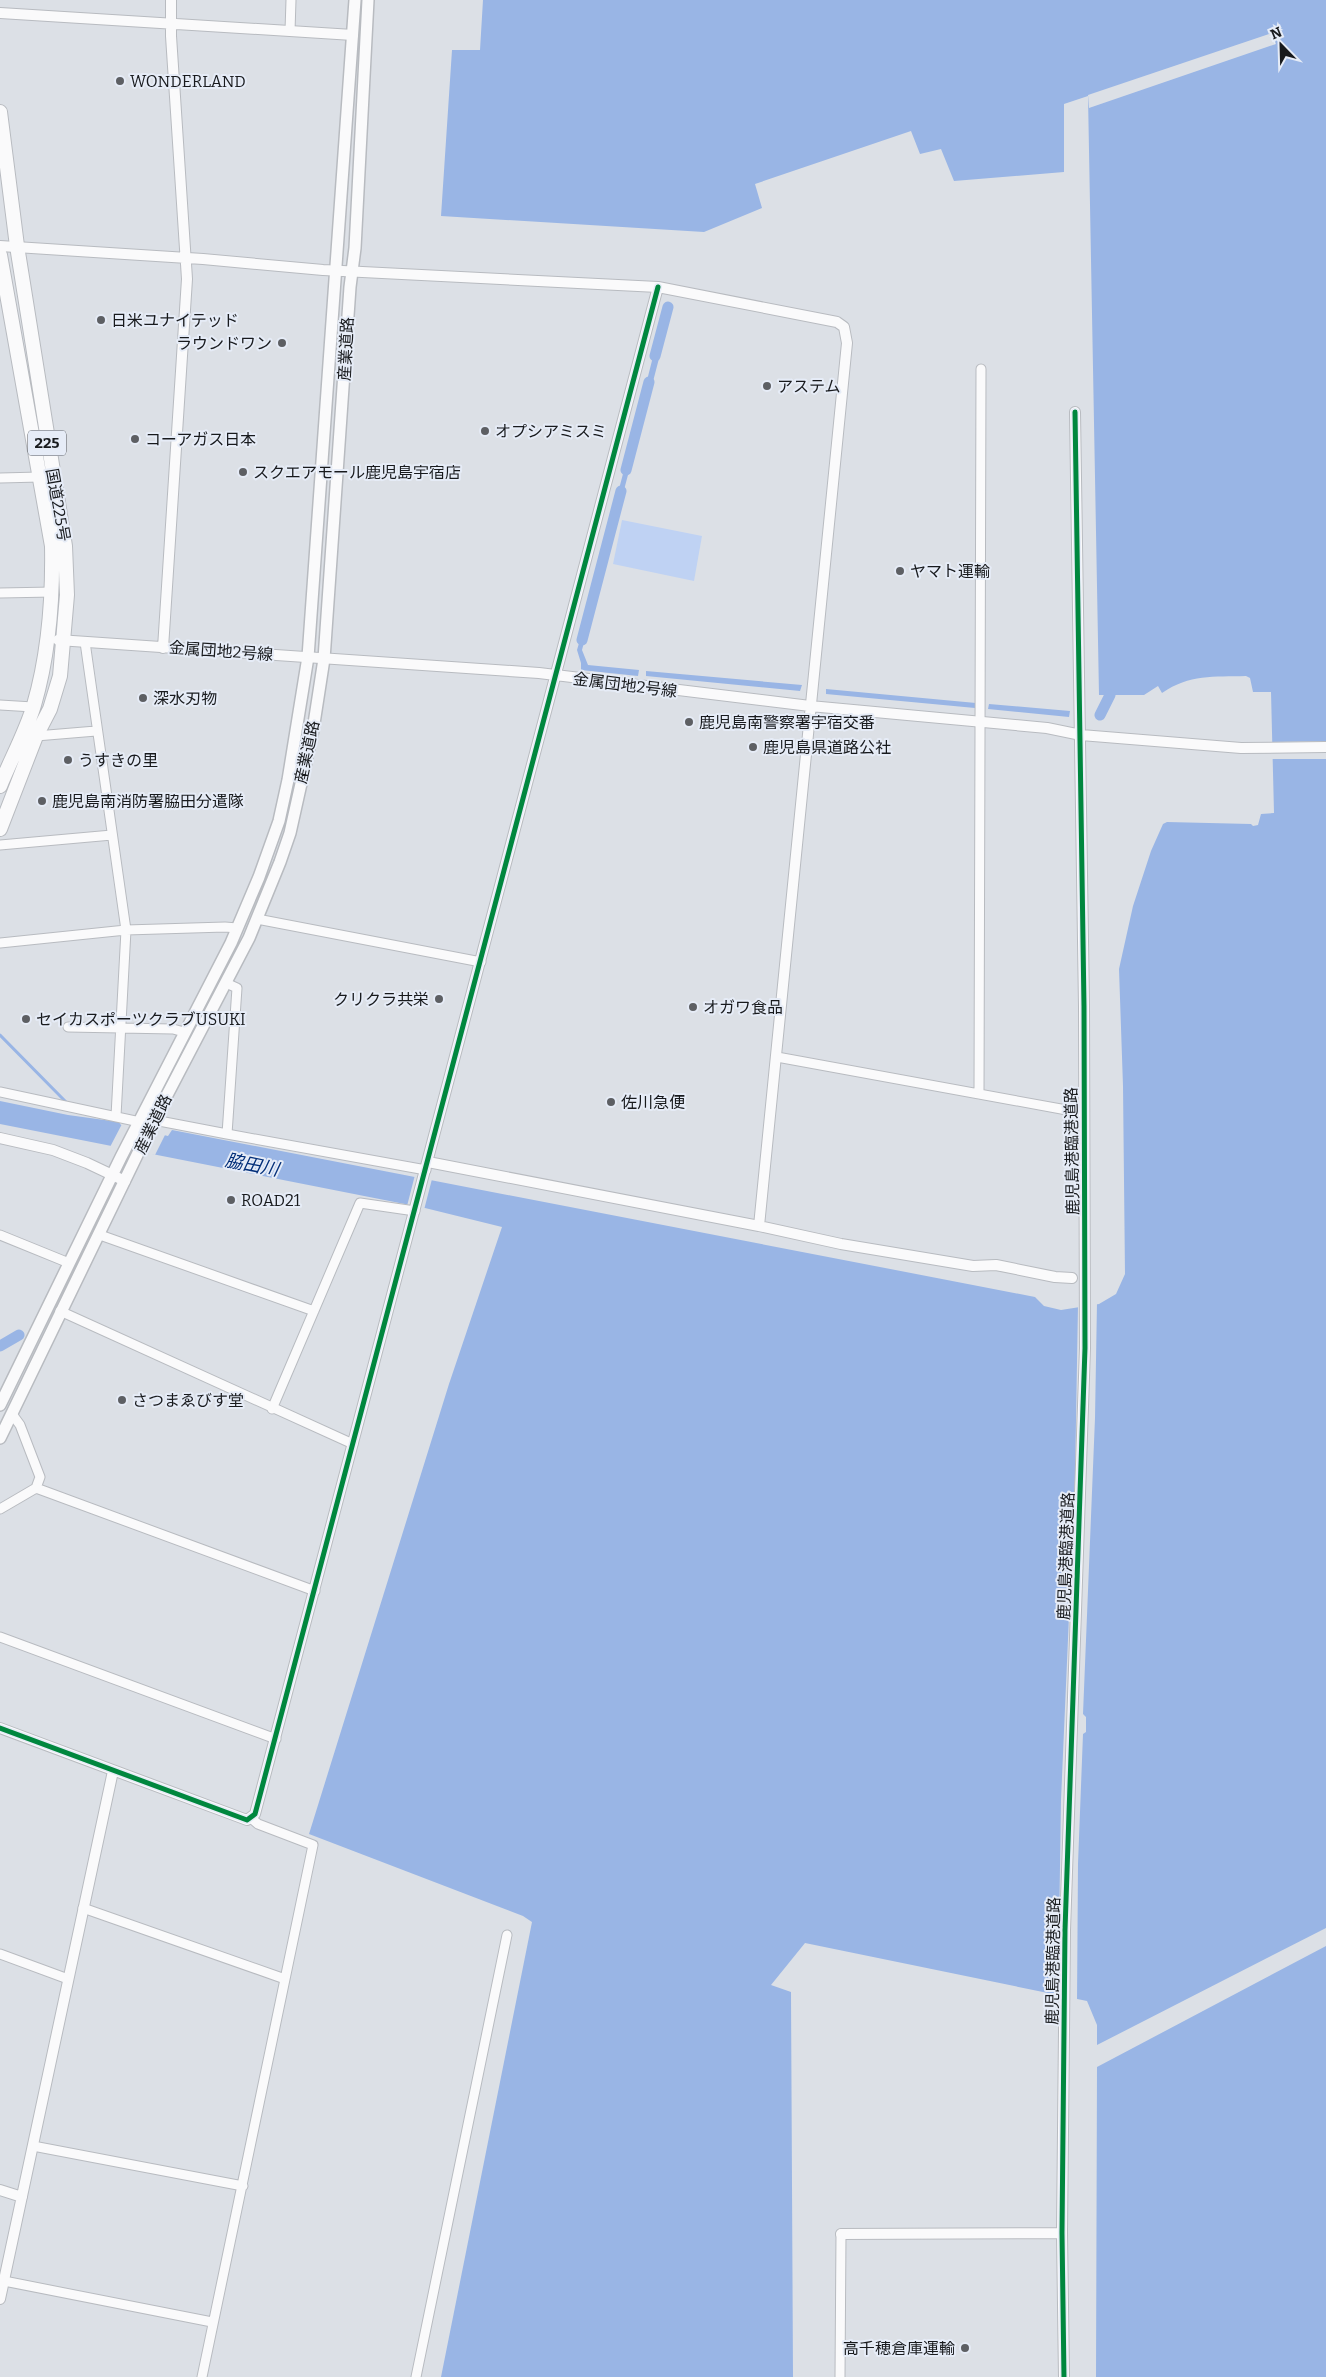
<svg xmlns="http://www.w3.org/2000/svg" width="1326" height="2377" viewBox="0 0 1326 2377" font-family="Bitter,'Noto Sans JP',serif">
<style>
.green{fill:#bfd2f3}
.water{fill:#99b5e5}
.pier{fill:#dce0e6}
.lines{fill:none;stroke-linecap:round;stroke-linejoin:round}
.stream{stroke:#99b5e5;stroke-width:3}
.canal{stroke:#99b5e5;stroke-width:11}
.minor-casing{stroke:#b8bbc0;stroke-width:11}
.tertiary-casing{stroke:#b8bbc0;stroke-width:12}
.secondary-casing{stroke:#b8bbc0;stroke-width:14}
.trunk-casing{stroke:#b8bbc0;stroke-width:16}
.minor{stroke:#fafafb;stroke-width:9}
.tertiary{stroke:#fafafb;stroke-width:10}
.secondary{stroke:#fafafb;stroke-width:11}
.trunk{stroke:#fafafb;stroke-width:14}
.cycleway-casing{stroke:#e6ecf7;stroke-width:8}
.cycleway{stroke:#00873e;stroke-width:5}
.poi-dot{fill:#5d5f63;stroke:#e6ecf7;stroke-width:2}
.labels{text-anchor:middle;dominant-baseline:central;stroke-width:4;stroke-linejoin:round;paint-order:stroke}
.shield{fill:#e6ecf7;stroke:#56595e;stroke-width:1}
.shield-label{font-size:15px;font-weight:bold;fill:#181a1d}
.poi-label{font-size:16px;fill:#181a1d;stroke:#e6ecf7;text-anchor:start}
.street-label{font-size:16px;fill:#181a1d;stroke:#e6ecf7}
.water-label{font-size:18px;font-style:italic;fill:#032f79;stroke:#e6ecf7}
</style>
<rect width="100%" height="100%" fill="#dce0e6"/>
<path class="green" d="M 622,520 L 702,536 L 694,581 L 613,564 Z"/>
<path class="water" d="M 483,0 L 1326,0 L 1326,1928 L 1097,2045 L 1097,2025 L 1087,2001 L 805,1943 L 771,1985 L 791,1992 L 793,2377 L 441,2377 L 532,1922 L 523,1916 L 309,1834 L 449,1384 L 502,1227 L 425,1208 L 0,1124 L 0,1101 L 68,1115 L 119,1122 L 121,1125 L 168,1136 L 172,1130 L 1035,1297 L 1044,1306 L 1061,1310 L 1099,1304 L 1116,1294 L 1125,1274 L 1123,1086 L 1119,969 L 1133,906 L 1151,851 L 1163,824 L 1167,822 L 1251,824 L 1253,826 L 1258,825 L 1261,814 L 1274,813 L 1271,692 L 1253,692 L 1250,678 L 1246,676 C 1213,677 1190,674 1162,693 L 1158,686 L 1144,695 L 1099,695 L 1088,96 L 1064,104 L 1064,172 L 954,181 L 941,149 L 920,154 L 911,131 L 755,184 L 762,208 L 704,232 L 441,216 L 452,50 L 480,50 Z
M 666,308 L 672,309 L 667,328 L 661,327 Z
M 657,341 L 663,343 L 649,397 L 643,396 Z
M 640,408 L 645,409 L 637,444 L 632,442 Z
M 628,455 L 633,456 L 620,505 L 615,504 Z
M 611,515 L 617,516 L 611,539 L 605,538 Z
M 604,548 L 610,550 L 604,573 L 598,571 Z
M 584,626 L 588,627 L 582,650 L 588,665 L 639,670 L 638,676 L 581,670 L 581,663 L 577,650 Z
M 646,671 L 802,685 L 800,691 L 646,676 Z
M 826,689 L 976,703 L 975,708 L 826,694 Z
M 989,704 L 1070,711 L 1069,717 L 988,709 Z
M 1326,1946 L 1326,2377 L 1096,2377 L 1097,2067 Z"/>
<path class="pier" d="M 1272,33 L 1276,44 L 1089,108 L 1088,95 Z
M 1326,741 L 1326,759 L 1270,759 L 1270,742 Z
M 122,1124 L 166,1133 L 155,1155 L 110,1147 Z
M 415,1175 L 432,1179 L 424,1210 L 407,1206 Z
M 1097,1302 L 1095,1418 L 1083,1714 L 1086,1717 L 1086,1732 L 1083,1734 L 1078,1864 L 1077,2002 L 1058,1998 L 1061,1800 L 1075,1478 L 1078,1305 Z"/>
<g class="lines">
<path class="stream" d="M 0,1035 L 66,1102"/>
<path class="canal" d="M 655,356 L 668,307
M 626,470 L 649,382
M 582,640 L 621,491
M 1100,715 L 1110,695
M 0,1346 L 19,1335"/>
<g class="minor-casing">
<path id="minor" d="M 290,31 L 291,0
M 0,478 L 40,477
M 0,593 L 53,592
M 85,642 L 126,930 L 116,1116
M 0,705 L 33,707
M 36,736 L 96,731
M 0,845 L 112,835
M 257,919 L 481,962
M 0,943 L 126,930 L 225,927 L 237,928
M 226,983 L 237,988 L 227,1134 L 426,1170
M 68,1027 L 173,1029 L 184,1032
M 777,1057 L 1083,1113
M 0,1092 L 140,1122
M 979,1094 L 981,369
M 154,1120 L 227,1134
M 0,1235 L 69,1263
M 100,1235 L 314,1311
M 60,1311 L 353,1444
M 272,1409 L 360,1203 L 415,1211
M 36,1488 L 315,1591
M 0,1509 L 36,1488 L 40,1477 L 20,1425 L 12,1414
M 0,1637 L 276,1739
M 83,1908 L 285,1979
M 0,1954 L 68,1979
M 33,2146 L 243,2186
M 4,2281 L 212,2322
M 202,2377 L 313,1845 L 258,1824 L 251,1818
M 416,2377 L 507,1935
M 840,2377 L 841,2234"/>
</g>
<g class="tertiary-casing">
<path id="tertiary" d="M 0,13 L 353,35
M 0,246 L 203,259 L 323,270 L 658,287 L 837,322 L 844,327 L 847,343 L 759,1226
M 58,640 L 539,673 L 810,706 L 1047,728 L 1081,735 L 1241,748 L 1326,747
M 163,648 L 187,279 L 171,36 L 171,0
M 0,1138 L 53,1150 L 87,1163 L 125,1181
M 428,1162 L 759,1226 L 841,1244 L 973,1266 L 996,1265 L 1055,1277 L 1072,1278
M 0,1728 L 247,1820 L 255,1814 L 658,287
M 0,2190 L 22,2197
M 841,2234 L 1062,2233
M 0,2299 L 113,1771
M 1064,2377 L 1062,2233 L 1065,1930 L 1085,1348 L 1084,1006 L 1075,412"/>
</g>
<g class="secondary-casing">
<path id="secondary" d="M 0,1405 L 121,1157 L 231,943 L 259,877 L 279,821 L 288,780 L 308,657 L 355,0
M 0,1438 L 154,1120 L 249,938 L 280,862 L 290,833 L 313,730 L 324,659 L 350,287 L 355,248 L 368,0"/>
</g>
<g class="trunk-casing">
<path id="trunk" d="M 0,112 L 17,246 L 65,546 L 67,595 L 60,676 L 50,709 L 36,736 L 0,829
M 0,255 L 52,546 C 53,600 49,653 34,705 C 26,732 11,759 0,786"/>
</g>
<use href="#minor" class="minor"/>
<use href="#tertiary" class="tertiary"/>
<use href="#secondary" class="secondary"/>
<use href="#trunk" class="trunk"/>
<g class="cycleway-casing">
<path id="cycleway" d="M 0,1728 L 247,1820 L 255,1814 L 658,287
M 1064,2377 L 1062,2233 L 1065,1930 L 1085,1348 L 1084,1006 L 1075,412"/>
</g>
<use href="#cycleway" class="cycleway"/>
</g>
<g class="poi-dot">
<circle cx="120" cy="81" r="5"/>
<circle cx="101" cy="320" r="5"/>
<circle cx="282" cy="343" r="5"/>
<circle cx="767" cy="386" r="5"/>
<circle cx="485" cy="431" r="5"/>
<circle cx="135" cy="439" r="5"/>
<circle cx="243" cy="472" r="5"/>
<circle cx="900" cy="571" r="5"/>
<circle cx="143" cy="698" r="5"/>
<circle cx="689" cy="722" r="5"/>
<circle cx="753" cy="747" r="5"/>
<circle cx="68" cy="760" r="5"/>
<circle cx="42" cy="801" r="5"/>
<circle cx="439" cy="999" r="5"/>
<circle cx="693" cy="1007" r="5"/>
<circle cx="26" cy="1019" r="5"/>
<circle cx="611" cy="1102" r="5"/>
<circle cx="231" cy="1200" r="5"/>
<circle cx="122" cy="1400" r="5"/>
<circle cx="965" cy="2348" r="5"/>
</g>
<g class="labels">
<rect class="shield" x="28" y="430.5" width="38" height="25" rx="4"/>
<g class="shield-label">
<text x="47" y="443">225</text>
</g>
<g class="poi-label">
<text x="130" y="81">WONDERLAND</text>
<text x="111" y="320">日米ユナイテッド</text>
<text x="272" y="343" text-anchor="end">ラウンドワン</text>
<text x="777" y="386">アステム</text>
<text x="495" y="431">オプシアミスミ</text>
<text x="145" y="439">コーアガス日本</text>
<text x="253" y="472">スクエアモール鹿児島宇宿店</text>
<text x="910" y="571">ヤマト運輸</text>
<text x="153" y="698">深水刃物</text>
<text x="699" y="722">鹿児島南警察署宇宿交番</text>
<text x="763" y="747">鹿児島県道路公社</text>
<text x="78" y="760">うすきの里</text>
<text x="52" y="801">鹿児島南消防署脇田分遣隊</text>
<text x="429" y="999" text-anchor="end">クリクラ共栄</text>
<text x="703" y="1007">オガワ食品</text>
<text x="36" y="1019">セイカスポーツクラブUSUKI</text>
<text x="621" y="1102">佐川急便</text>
<text x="241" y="1200">ROAD21</text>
<text x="132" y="1400">さつまゑびす堂</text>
<text x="955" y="2348" text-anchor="end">高千穂倉庫運輸</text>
</g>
<g class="street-label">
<text transform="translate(346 349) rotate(-87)">産業道路</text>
<text transform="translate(58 505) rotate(80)">国道225号</text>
<text transform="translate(221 651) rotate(4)">金属団地2号線</text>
<text transform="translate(625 685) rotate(7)">金属団地2号線</text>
<text transform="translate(307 752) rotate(-78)">産業道路</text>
<text transform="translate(153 1124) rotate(-64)">産業道路</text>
<text transform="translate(1072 1151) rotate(-91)">鹿児島港臨港道路</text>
<text transform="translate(1066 1556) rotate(-88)">鹿児島港臨港道路</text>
<text transform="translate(1053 1961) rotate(-89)">鹿児島港臨港道路</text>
</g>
<g class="water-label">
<text transform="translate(252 1165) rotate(11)">脇田川</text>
</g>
</g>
<g transform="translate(1281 45) rotate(337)" stroke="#e6ecf7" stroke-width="4" paint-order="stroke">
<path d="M0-4L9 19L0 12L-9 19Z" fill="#181a1d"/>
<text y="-8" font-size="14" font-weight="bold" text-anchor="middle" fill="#181a1d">N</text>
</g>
</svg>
